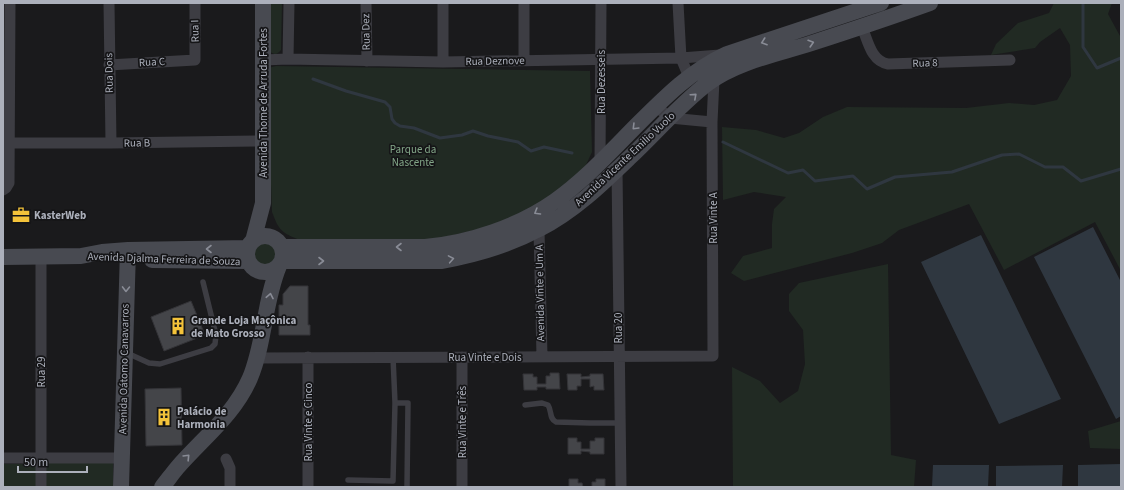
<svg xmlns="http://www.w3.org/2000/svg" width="1124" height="490" viewBox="0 0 1124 490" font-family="'Source Sans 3',sans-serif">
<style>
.green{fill:#212a23}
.water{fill:#2f3740}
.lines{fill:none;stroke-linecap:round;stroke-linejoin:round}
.stream{stroke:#2f3740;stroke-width:3}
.building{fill:#444549;stroke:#343438}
.lane{stroke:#3d3d43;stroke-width:5.5}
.street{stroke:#3d3d43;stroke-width:11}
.secondary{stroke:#484a51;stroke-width:16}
.oneway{stroke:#898c96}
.labels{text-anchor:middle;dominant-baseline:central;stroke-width:3.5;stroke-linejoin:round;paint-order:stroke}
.street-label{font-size:11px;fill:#acb0bb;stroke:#151517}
.park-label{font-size:11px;fill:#83a688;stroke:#151517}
.poi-label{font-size:11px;font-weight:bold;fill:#acb0bb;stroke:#151517;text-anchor:start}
</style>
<rect width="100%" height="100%" fill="#1a1a1c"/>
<path class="green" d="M 266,3 L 282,3 L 281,50 C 276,56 274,54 268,51 Z
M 1054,3 L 1112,3 L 1108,14 L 1120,36 L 1121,36 L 1121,271 L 1095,222 L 1004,270 L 969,204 L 899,230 L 882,243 L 852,253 L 744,281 L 731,273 L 743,256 L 772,248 L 772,224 L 774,209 L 786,197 L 754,192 L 723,200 L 722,127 L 756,130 L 784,138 L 799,133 L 823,117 L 847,107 L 966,108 L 1009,103 L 1034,105 L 1057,100 L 1071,76 L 1070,45 L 1060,28 L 1040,42 L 1035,48 L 991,55 L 996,44 L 1018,23 L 1049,13 Z
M 276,66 L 590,71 L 592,152 L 585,167 L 543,204 L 507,223 L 418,243 L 300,240 C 282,233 279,231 272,212 L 267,74 L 268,68 Z
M 259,240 C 272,240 279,250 273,262 C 267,269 259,270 252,264 L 249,247 Z
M 888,264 L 891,455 L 916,460 L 914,487 L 733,487 L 732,367 L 760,381 L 780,403 L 798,391 L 805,364 L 803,330 L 789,311 L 789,294 L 799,283 Z
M 1121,421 L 1121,449 L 1090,448 L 1088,431 Z
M 45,462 L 113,462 L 113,487 L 45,487 Z
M 3,464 L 36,464 L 36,487 L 3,487 Z"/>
<path class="water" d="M 1093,227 L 1121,282 L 1121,416 L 1116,419 L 1034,257 Z
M 981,235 L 1061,399 L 999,424 L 921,262 Z
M 1121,464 L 1121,487 L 1078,487 L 1078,465 Z
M 933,465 L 989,465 L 988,487 L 932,487 Z
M 1063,465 L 1062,487 L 996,487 L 996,466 Z"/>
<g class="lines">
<path class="stream" d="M 1083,3 L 1083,47 L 1097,68 L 1121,58
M 313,79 L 346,91 L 385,102 L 390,107 L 392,119 L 395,123 L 400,126 L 414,128 L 440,138 L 462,135 L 473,131 L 488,136 L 518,142 L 531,151 L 544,147 L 572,153
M 723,142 L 788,173 L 803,170 L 815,181 L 853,176 L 867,189 L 895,177 L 952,172 L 1002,155 L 1019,154 L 1045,167 L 1063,167 L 1081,181 L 1121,169"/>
</g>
<path class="building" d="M 290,286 L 308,286 L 308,325 L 310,325 L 310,335 L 279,335 L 279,305 L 283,305 L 283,294 Z
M 191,301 L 205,335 L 164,351 L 151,317 Z
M 550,373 L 559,373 L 560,389 L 546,389 L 546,387 L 537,387 L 537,390 L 524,390 L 523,374 L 533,374 L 533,377 L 537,377 L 537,384 L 546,384 L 546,376 L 550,376 Z
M 567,374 L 581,374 L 581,377 L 590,376 L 590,374 L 603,374 L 604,390 L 594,390 L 594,386 L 590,387 L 590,379 L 581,379 L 581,386 L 577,386 L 577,390 L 568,390 Z
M 181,388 L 182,445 L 146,446 L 145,389 Z
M 568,438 L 577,438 L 577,442 L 581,442 L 581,449 L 590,449 L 590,441 L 595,441 L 595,438 L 604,438 L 604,454 L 590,454 L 590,452 L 581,451 L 581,454 L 568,454 Z
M 569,479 L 578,479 L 578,483 L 582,483 L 583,487 L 569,487 Z
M 596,479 L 605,479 L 605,487 L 592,487 L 592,482 L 596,482 Z"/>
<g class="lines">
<path class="lane" d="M 127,353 L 149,363 L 160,364 L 211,348 L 215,344 L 216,335 L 203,282
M 393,357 L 395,403 L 408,403 L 407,487
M 525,405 L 542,403 L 548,405 C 552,411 549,419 556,422 L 590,423 L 619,423
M 348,480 L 393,481 L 395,403"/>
<path class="street" d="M 109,3 L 111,143
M 366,3 L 367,61
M 443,3 L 443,62
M 524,3 L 524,60
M 678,3 L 681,58 L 689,77
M 862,27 C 868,41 871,61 888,64 L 1010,60
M 288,59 L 289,3
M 263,60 L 288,59 L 443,62 L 681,58 L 720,55
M 109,65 L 195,60 L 195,3
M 656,106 L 670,118 L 712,122
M 9,143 L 111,143 L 264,141
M 600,162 L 601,3
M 617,170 L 621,487
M 3,190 L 6,188 L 9,183 L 10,3
M 539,230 L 542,356
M 41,257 L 41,487
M 308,357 L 308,487
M 462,357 L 462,487
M 257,358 L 713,356 L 712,122 L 714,80
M 3,458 L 122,458
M 226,459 L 230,468 L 230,487"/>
<path class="secondary" d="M247 254a18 18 0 1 1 36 0a18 18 0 1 1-36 0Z
M 253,241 L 263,203 L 263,3
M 282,247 L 425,247 C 469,243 518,227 555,201 C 586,179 612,150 639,123 C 666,96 692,70 727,54 L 881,3
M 3,257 L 81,256 L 102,252 L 128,250 L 248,248
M 152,260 L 248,261
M 282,261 L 441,261 C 475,255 509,245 539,229 C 573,212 602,184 629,158 C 655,134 680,104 708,83 C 738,61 778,54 812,43 C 852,30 891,17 930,3
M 121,487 L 128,250
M 162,487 C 167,481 172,474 177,468 C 203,438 234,415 250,378 C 265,342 264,302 279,266"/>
</g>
<defs><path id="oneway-chevron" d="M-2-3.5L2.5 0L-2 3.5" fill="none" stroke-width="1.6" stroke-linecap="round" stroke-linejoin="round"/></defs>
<g class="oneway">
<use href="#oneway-chevron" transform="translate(764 42) rotate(161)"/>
<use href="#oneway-chevron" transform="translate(811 43) rotate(-17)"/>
<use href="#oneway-chevron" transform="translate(694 96) rotate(-42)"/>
<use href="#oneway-chevron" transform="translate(635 127) rotate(135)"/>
<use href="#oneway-chevron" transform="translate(537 212) rotate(149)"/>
<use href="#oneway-chevron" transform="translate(399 247) rotate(180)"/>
<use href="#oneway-chevron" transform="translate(209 249) rotate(180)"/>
<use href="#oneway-chevron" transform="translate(451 259) rotate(-10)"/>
<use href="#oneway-chevron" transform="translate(321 261)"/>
<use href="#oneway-chevron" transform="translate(126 289) rotate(91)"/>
<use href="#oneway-chevron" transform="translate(270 296) rotate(-79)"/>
<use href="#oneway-chevron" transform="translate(187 457) rotate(-46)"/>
</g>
<defs>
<g id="office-bare" transform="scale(1.38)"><path d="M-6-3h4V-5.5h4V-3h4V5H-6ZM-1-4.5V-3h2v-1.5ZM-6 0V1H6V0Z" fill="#f4c33a" stroke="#151517" stroke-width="2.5" paint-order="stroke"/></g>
<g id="building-bare" transform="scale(1.38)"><path d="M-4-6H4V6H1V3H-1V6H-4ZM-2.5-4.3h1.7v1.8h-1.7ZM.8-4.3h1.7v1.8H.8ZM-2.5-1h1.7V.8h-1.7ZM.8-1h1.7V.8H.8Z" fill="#f4c33a" stroke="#151517" stroke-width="2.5" paint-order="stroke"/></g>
</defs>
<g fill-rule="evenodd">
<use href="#office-bare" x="21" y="215"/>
<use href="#building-bare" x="178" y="326"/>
<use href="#building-bare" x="164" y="417"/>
</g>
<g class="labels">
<g class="street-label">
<text transform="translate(195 31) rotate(-91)">Rua I</text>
<text transform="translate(366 32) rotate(-91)">Rua Dez</text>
<text transform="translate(495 61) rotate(-1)">Rua Deznove</text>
<text transform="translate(152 62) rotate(-3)">Rua C</text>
<text transform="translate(925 63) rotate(-2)">Rua 8</text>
<text transform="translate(109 73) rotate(-91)">Rua Dois</text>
<text transform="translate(601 82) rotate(-90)">Rua Dezesseis</text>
<text transform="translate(263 103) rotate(-90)">Avenida Thome de Arruda Fortes</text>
<text transform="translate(137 143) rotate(-1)">Rua B</text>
<text transform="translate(625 159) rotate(-43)">Avenida Vicente Emilio Vuolo</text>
<text transform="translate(713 218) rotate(-90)">Rua Vinte A</text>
<text transform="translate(164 259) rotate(2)">Avenida Djalma Ferreira de Souza</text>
<text transform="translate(540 293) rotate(-91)">Avenida Vinte e Um A</text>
<text transform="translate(618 328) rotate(-90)">Rua 20</text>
<text x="485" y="357">Rua Vinte e Dois</text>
<text transform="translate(124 369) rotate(-89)">Avenida Oátomo Canavarros</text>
<text transform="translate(41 372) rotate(-90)">Rua 29</text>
<text transform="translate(308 422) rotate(-90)">Rua Vinte e Cinco</text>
<text transform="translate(462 422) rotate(-90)">Rua Vinte e Três</text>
</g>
<g class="park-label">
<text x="413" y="149">Parque da<tspan x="413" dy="13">Nascente</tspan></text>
</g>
<g class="poi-label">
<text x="34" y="215">KasterWeb</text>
<text x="191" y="320">Grande Loja Maçônica<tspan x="191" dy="13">de Mato Grosso</tspan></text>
<text x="177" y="411">Palácio de<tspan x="177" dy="13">Harmonia</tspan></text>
</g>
</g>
<rect width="1124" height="490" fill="none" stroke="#acb0bb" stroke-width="8"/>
<path d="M18 466v6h69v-6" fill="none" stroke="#acb0bb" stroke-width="2"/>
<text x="24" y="466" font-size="12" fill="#acb0bb" stroke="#151517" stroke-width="3" paint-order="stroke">50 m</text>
</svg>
